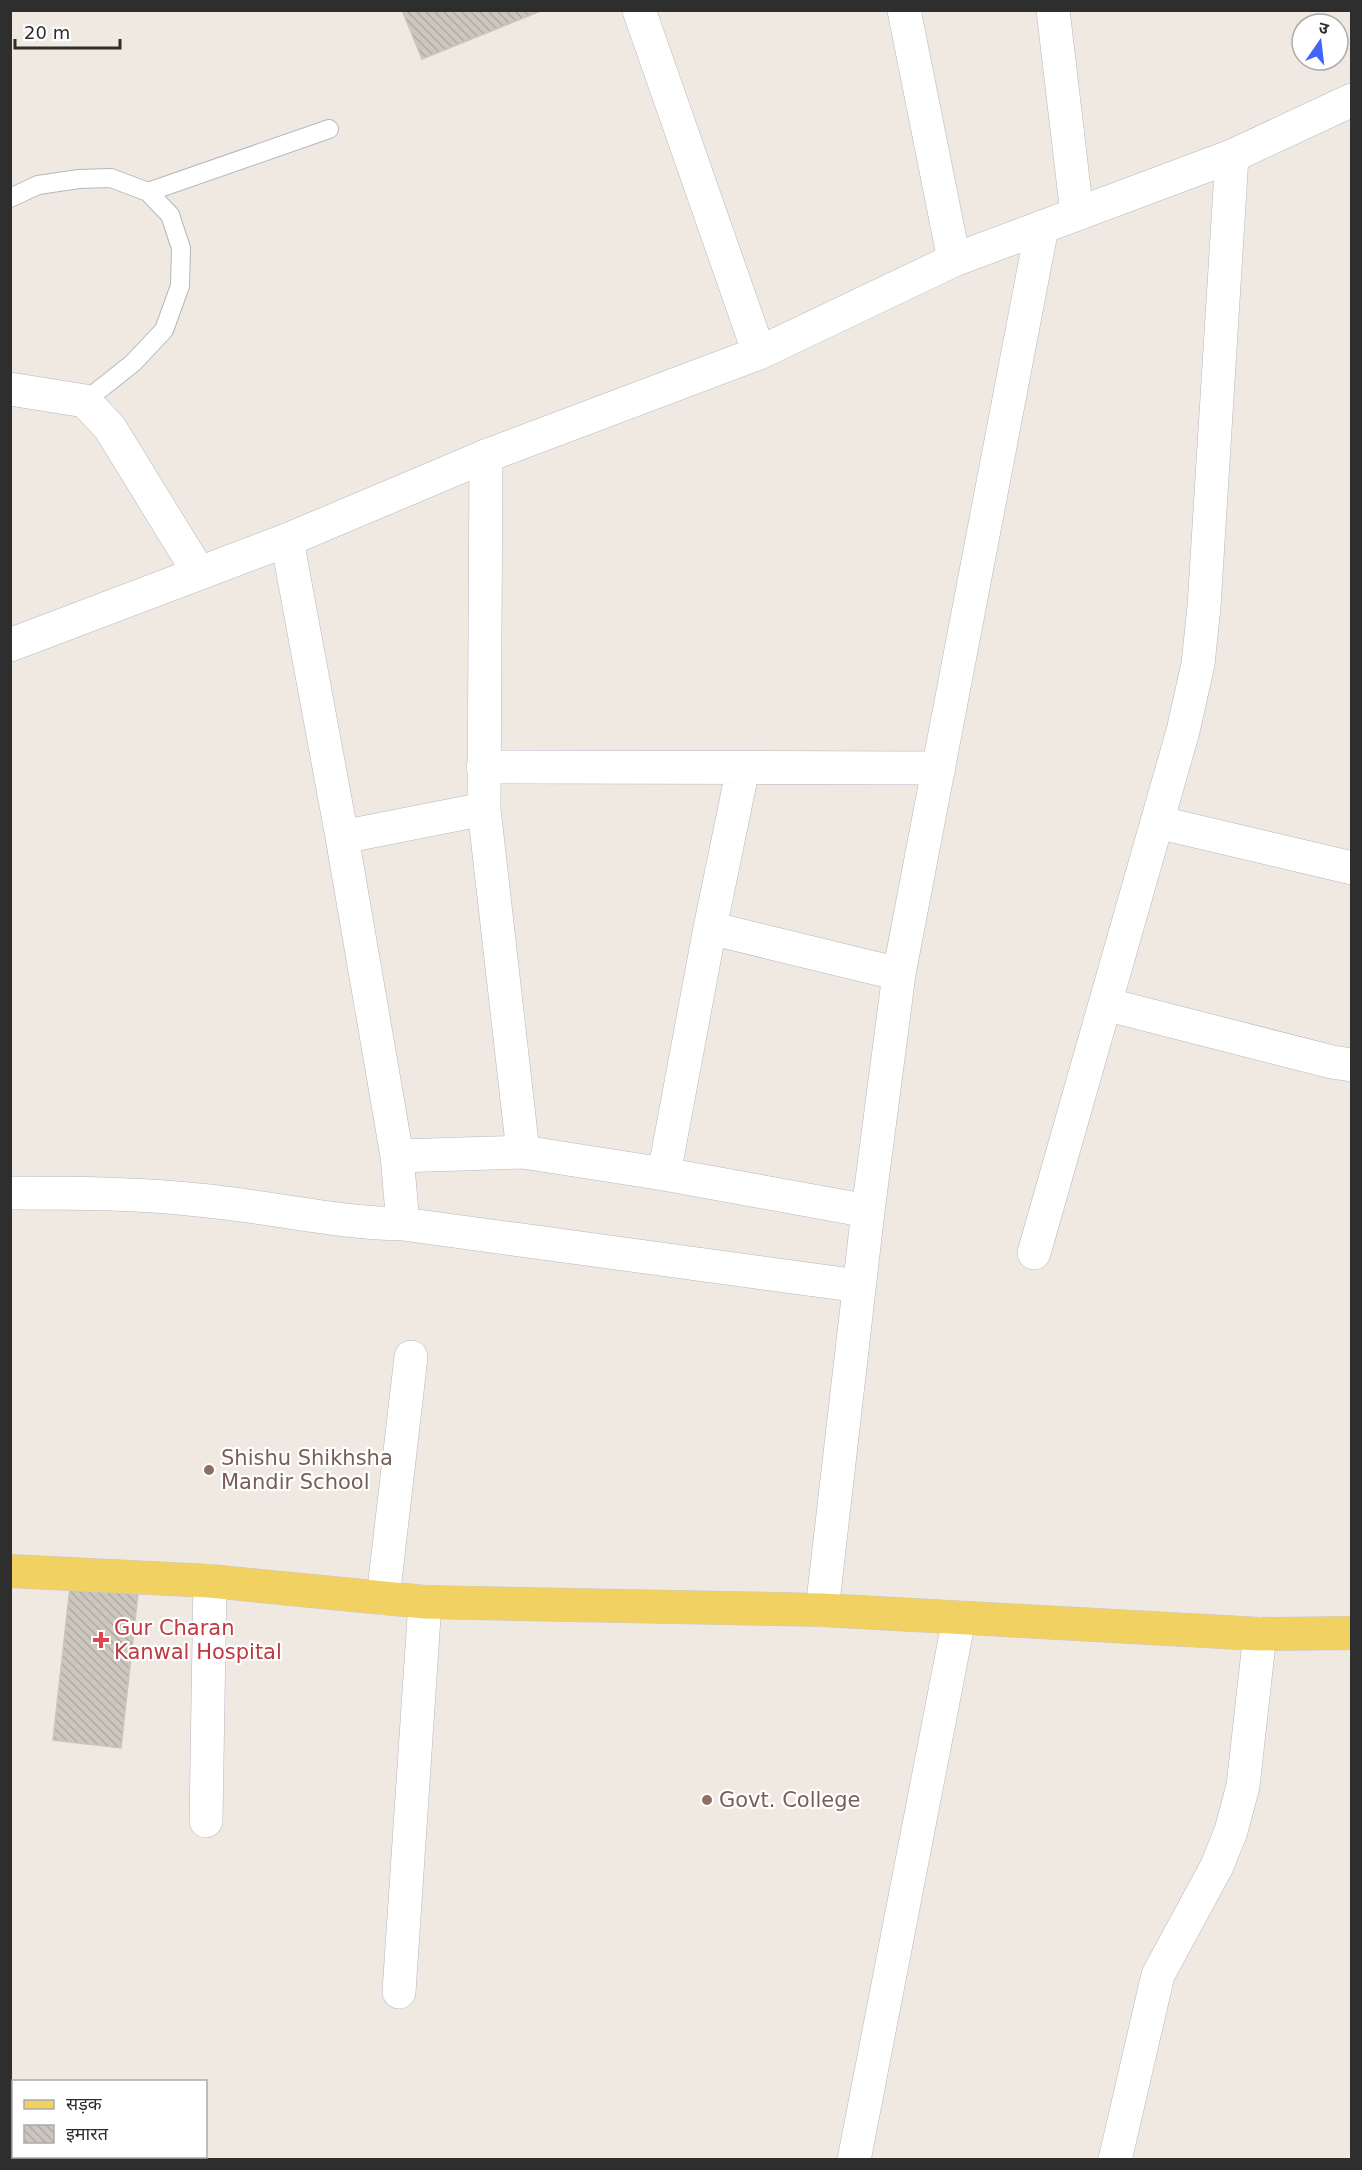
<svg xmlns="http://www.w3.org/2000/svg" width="1362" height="2170" viewBox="0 0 1362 2170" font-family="'DejaVu Sans','Noto Sans Devanagari',sans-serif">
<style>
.building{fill:url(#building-back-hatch);stroke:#cbc5ba;stroke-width:1.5}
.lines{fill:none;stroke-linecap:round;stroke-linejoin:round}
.service-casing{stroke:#b4b7c1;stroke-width:20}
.minor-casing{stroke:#b4b7c1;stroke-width:34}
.secondary-casing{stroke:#b4b7c1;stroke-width:34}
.primary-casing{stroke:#c9c9c9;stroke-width:34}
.service{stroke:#fff;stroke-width:18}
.minor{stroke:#fff;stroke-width:33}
.secondary{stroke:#fff;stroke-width:33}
.primary{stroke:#f2d163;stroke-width:33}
.education-dot{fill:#8d6e63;stroke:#fff;stroke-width:2}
.health-dot{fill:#e0444e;stroke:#fff;stroke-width:2}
.labels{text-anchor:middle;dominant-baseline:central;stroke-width:4.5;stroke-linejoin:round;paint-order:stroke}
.education-label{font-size:21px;fill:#785e54;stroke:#fff;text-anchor:start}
.health-label{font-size:21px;fill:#be3a42;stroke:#fff;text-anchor:start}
</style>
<defs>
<pattern id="building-back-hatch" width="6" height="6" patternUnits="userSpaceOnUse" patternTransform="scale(1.5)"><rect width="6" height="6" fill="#cbc7bf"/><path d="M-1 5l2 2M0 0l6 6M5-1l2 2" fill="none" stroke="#afaba4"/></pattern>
</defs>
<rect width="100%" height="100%" fill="#efe9e1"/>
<path class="building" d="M 402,10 L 543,10 L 422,59 Z
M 70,1587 L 138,1594 L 121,1748 L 53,1740 Z"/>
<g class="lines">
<g class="service-casing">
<path id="service" d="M 148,192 L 329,129
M 10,198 L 38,185 L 79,179 L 111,178 L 148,192 L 170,215 L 181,248 L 180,286 L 164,330 L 133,363 L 85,401"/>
</g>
<g class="minor-casing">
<path id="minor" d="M 639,10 L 759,353
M 904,10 L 954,260
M 1053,10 L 1077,214
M 10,389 L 85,401 L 110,428 L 199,573
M 486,456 L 484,809 L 523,1152
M 483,767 L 939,768
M 1157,822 L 1352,868
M 342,837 L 484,809
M 710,928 L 899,974
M 1105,1004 L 1332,1062 L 1352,1065
M 397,1156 L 523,1152 L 664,1174 L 868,1211
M 664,1174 L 710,928 L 743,768
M 10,1193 C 73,1193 136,1193 198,1200 C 267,1206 334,1223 403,1224 L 397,1156 L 342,837 L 287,540
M 403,1224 L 859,1286
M 1034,1253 L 1183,731 L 1198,664 L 1204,607 L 1232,156
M 383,1598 L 411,1357
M 822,1610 L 868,1211 L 899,974 L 1042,227
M 206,1821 L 210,1581
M 399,1992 L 425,1602
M 10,2099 L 14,2099
M 854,2160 L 959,1619
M 1115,2160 L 1158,1975 L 1217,1866 L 1231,1831 L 1243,1786 L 1260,1634"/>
</g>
<g class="secondary-casing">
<path id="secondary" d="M 10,645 L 287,540 L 486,456 L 759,353 L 954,260 L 1232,156 L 1352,100"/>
</g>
<g class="primary-casing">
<path id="primary" d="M 10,1571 L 210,1581 L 425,1602 L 822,1610 L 1260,1634 L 1352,1633"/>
</g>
<use href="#service" class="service"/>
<use href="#minor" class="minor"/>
<use href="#secondary" class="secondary"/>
<use href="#primary" class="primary"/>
</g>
<g class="education-dot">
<circle cx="209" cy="1470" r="6"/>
<circle cx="707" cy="1800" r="6"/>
</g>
<path class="health-dot" d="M98 1631h6v6h6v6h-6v6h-6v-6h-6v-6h6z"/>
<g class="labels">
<g class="education-label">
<text x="221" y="1458">Shishu Shikhsha<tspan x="221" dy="24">Mandir School</tspan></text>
<text x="719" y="1800">Govt. College</text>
</g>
<g class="health-label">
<text x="114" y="1628">Gur Charan<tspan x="114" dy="24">Kanwal Hospital</tspan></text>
</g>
</g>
<rect width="1362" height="2170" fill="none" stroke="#2e2e2e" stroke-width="24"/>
<rect x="12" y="2080" width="195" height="78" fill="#ffffff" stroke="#ababab" stroke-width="1.5"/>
<rect x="24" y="2100" width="30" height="9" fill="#f2d163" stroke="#ababab" stroke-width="1.5"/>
<text x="66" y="2110" font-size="18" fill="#2e2e2e">सड़क</text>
<rect x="24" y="2125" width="30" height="18" fill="url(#building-back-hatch)" stroke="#ababab" stroke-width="1.5"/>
<text x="66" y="2140" font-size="18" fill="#2e2e2e">इमारत</text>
<g transform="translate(1320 42) rotate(14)"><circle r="28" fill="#ffffff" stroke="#ababab" stroke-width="1.5"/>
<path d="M0-4.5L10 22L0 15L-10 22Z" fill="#4264fb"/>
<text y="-9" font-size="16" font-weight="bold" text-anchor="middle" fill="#2e2e2e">उ</text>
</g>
<path d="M15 39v9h105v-9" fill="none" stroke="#2e2e2e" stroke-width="3"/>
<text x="24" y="39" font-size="18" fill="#2e2e2e" stroke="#ffffff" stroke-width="4.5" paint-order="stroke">20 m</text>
</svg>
